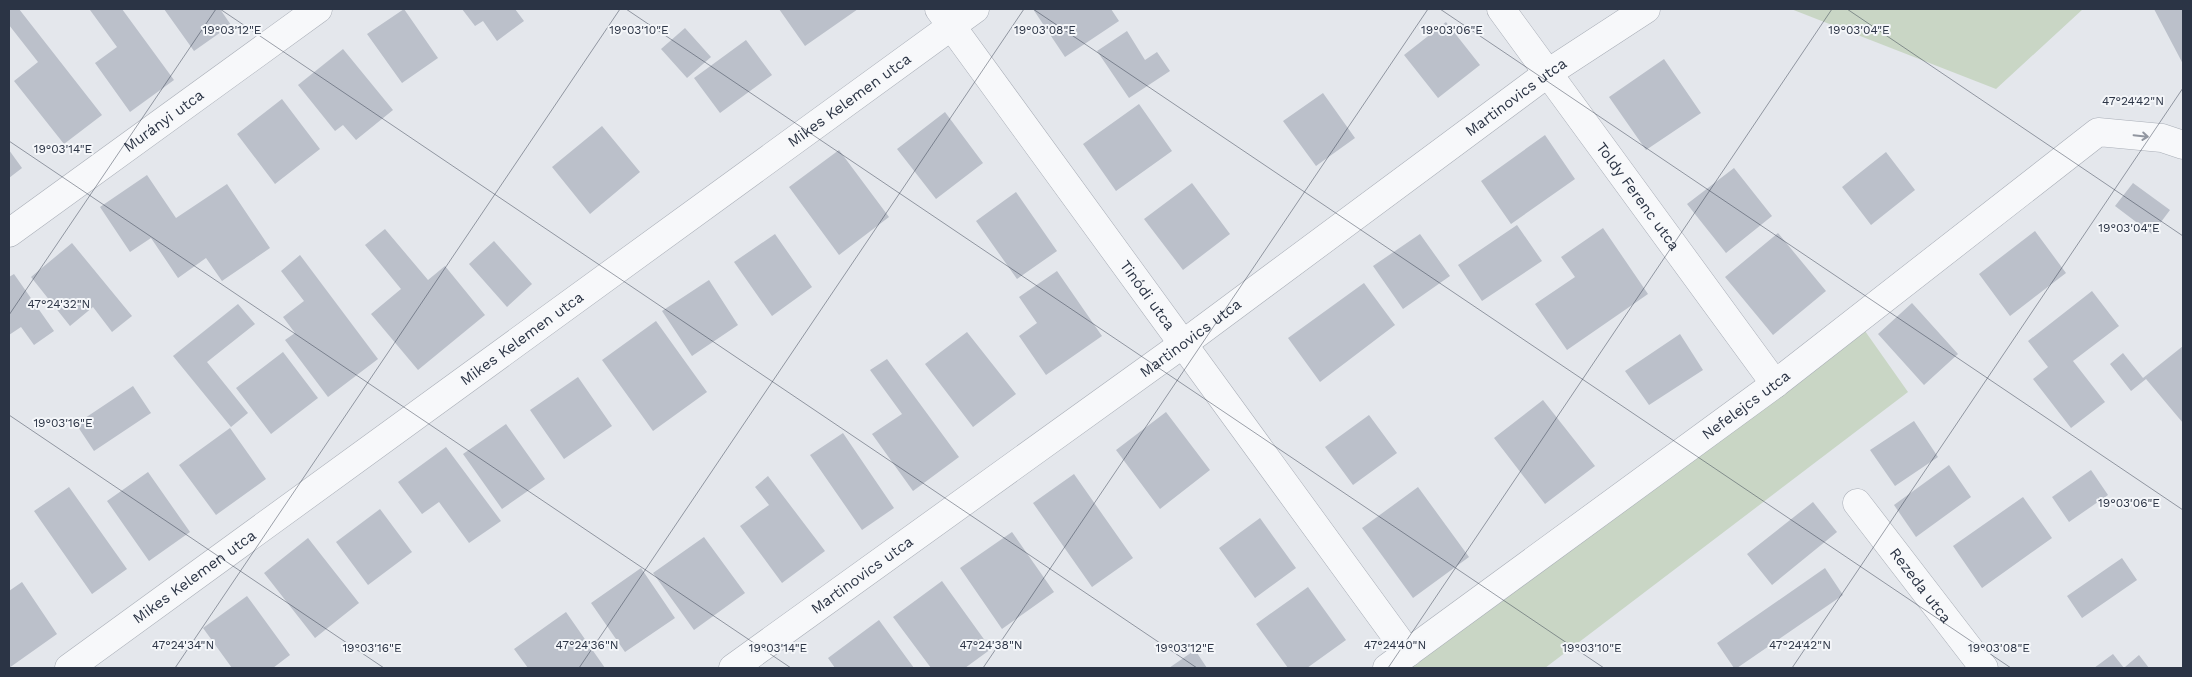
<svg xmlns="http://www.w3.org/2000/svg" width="2192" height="677" viewBox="0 0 2192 677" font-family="'Work Sans',sans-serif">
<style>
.green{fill:#c9d6c5}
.building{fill:#bbc0ca}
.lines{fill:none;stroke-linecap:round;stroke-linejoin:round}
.minor-casing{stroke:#a9aeb7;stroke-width:29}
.minor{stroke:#f7f8fa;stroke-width:28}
.oneway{stroke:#9196a0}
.ticks{fill:none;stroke:#2b3445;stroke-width:1;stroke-opacity:0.45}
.labels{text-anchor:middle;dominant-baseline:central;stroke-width:4;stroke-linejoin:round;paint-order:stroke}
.street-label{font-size:15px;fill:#2b3445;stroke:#f4f6f9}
.ticks-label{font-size:12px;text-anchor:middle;fill:#2b3445;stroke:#f4f6f9;stroke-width:4;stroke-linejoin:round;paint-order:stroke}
</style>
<rect width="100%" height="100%" fill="#e4e7ec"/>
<path class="green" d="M 1791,9 L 2083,9 L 1996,89 Z
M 1865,331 L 1908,392 L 1545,668 L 1410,668 Z"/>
<path class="building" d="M 11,9 L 19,9 L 102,115 L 64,144 L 14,81 L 38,62 L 9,25 L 9,11 Z
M 92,9 L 122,9 L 174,80 L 130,112 L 95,63 L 117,47 L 90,10 Z
M 164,9 L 220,9 L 231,25 L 194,51 Z
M 404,9 L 438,58 L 402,83 L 367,34 Z
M 462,9 L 515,9 L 524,21 L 497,41 L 483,21 L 475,26 Z
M 779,9 L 858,9 L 805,46 Z
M 1033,9 L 1111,9 L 1119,21 L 1065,57 Z
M 2154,9 L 2183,9 L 2183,64 Z
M 1446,22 L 1480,65 L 1438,98 L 1404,55 Z
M 685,28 L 711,57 L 687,78 L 661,49 Z
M 1127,31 L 1145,60 L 1157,52 L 1170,71 L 1129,98 L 1097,51 Z
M 746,40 L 772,75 L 720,113 L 694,78 Z
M 343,49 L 393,110 L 356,140 L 343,125 L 335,131 L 298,85 Z
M 1664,59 L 1701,113 L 1646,150 L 1609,97 Z
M 1323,93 L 1355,138 L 1316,166 L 1283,121 Z
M 282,99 L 320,149 L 275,184 L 237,134 Z
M 1139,104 L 1172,151 L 1116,191 L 1083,144 Z
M 945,112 L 983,163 L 936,199 L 897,149 Z
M 602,126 L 640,172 L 590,214 L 552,167 Z
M 1545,135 L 1575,179 L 1511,224 L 1481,181 Z
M 9,150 L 22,168 L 9,178 Z
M 839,150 L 889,217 L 839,255 L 789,187 Z
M 1886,152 L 1915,190 L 1871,225 L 1842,187 Z
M 1734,168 L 1772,216 L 1726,253 L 1687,204 Z
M 147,175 L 176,218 L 227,184 L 270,248 L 222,281 L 206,258 L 178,278 L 151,238 L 130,252 L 100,207 Z
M 1192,183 L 1230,234 L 1183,270 L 1144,219 Z
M 2133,183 L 2170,210 L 2152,234 L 2115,206 Z
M 1016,192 L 1057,251 L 1017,279 L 976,221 Z
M 1517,225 L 1542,261 L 1482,301 L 1458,265 Z
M 1603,228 L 1648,294 L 1567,350 L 1535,304 L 1575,277 L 1561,257 Z
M 385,229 L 428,280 L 445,266 L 485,315 L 418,370 L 371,314 L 401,289 L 365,245 Z
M 2035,231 L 2066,273 L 2010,316 L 1979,274 Z
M 1778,233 L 1826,291 L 1773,335 L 1725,277 Z
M 775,234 L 812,287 L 772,316 L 734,262 Z
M 1420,234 L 1450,276 L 1403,309 L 1373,266 Z
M 494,241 L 532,284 L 507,307 L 469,264 Z
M 72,243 L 132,316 L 112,332 L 93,307 L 70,326 L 31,277 Z
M 300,255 L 378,359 L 328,397 L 285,340 L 295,333 L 283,317 L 304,301 L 281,271 Z
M 1057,271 L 1102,336 L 1046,375 L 1019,336 L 1037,323 L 1019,297 Z
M 14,274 L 54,331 L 34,345 L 21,327 L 9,335 L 9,277 Z
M 709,280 L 738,325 L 692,356 L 662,311 Z
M 1364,283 L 1395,325 L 1320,382 L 1288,338 Z
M 2092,291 L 2119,326 L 2073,361 L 2105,402 L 2071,428 L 2033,379 L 2048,367 L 2028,341 Z
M 1912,303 L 1958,354 L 1924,385 L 1878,334 Z
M 238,304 L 255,324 L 207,362 L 248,413 L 231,427 L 173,356 Z
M 656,321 L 707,392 L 653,431 L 602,360 Z
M 967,332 L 1016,394 L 973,427 L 925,364 Z
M 1680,334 L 1703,370 L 1649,405 L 1625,371 Z
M 2183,346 L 2183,423 L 2146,379 L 2131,391 L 2110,364 L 2123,353 L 2143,378 Z
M 283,352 L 318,398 L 271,434 L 236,388 Z
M 887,359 L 959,457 L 913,491 L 872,434 L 902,414 L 870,370 Z
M 578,377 L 612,426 L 564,459 L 530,410 Z
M 133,386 L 151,413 L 94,451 L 76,424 Z
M 1543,400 L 1595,466 L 1545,504 L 1494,438 Z
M 1166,412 L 1210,470 L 1160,509 L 1116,450 Z
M 1369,415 L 1397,453 L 1353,485 L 1325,447 Z
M 1914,421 L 1938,457 L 1895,486 L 1870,450 Z
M 506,424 L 545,479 L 502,509 L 463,454 Z
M 230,428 L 266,479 L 216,515 L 179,465 Z
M 843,433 L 894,508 L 862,530 L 810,455 Z
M 446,447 L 501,521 L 469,543 L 439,502 L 422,514 L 398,482 Z
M 1949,465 L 1971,497 L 1916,537 L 1894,505 Z
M 2091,470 L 2108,495 L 2069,522 L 2052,497 Z
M 148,472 L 190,532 L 149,561 L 107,501 Z
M 1074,474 L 1133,558 L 1092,587 L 1033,503 Z
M 768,476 L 825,551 L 782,583 L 740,526 L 769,505 L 755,487 Z
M 69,487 L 127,569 L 92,594 L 34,511 Z
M 1418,487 L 1469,557 L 1413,598 L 1362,528 Z
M 2023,497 L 2052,538 L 1982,588 L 1953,546 Z
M 1813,502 L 1837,532 L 1772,585 L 1747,554 Z
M 380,509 L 412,552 L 368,585 L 336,542 Z
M 1260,518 L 1296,568 L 1255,598 L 1219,548 Z
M 1012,532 L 1054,592 L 1002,629 L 960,568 Z
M 704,537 L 745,593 L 694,630 L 653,573 Z
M 308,538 L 359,603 L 315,638 L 264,573 Z
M 2122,558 L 2137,580 L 2082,618 L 2067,596 Z
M 641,568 L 675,618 L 625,652 L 591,603 Z
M 1825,568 L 1843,595 L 1737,668 L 1734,668 L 1717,643 Z
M 942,581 L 991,649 L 965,668 L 931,668 L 893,617 Z
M 22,582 L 57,634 L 9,668 L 9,591 Z
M 1308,587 L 1346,640 L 1307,668 L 1288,668 L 1256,624 Z
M 247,596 L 290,655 L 273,668 L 232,668 L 203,628 Z
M 566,612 L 605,668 L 528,668 L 514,649 Z
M 879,620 L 914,668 L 835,668 L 828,658 Z
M 1195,650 L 1207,668 L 1169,668 Z
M 2113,654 L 2124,668 L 2094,668 Z
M 2139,655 L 2149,668 L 2126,668 L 2125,667 Z"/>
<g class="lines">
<g class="minor-casing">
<g id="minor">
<path id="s1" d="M 939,9 L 1408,653"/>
<path id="s2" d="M 1501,9 L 1775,384"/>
<path id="s3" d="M 9,233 L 318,9"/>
<path id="s4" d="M 1857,503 L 1984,668"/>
<path id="s5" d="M 69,668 L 975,9"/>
<path id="s6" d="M 733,668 L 1183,344 L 1548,73 L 1646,9"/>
<path id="s7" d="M 1387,668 L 1775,384 L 2098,132 L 2162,138 L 2183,145"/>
</g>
</g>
<use href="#minor" class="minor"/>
</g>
<defs><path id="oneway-shaft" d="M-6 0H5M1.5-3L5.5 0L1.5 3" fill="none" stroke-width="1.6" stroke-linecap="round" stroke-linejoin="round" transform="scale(1.25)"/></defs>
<use class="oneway" href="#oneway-shaft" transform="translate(2141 136) rotate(6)"/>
<path class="ticks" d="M 220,9 L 1197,668M 626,9 L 1604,668M 1033,9 L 2011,668M 1440,9 L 2183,510M 1847,9 L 2183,236M 9,141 L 791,668M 9,315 L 216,9M 9,415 L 384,668M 175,668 L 620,9M 579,668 L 1024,9M 983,668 L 1428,9M 1388,668 L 1832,9M 1792,668 L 2183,88"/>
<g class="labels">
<g class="street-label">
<text stroke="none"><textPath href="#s6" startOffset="969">Martinovics utca</textPath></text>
<text stroke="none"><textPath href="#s5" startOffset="965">Mikes Kelemen utca</textPath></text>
<text stroke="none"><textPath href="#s3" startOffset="191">Murányi utca</textPath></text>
<text stroke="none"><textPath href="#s2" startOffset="232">Toldy Ferenc utca</textPath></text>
<text stroke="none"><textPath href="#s1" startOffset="354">Tinódi utca</textPath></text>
<text stroke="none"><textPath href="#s6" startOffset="564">Martinovics utca</textPath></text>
<text stroke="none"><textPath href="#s5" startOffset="560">Mikes Kelemen utca</textPath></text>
<text stroke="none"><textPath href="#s7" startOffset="445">Nefelejcs utca</textPath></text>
<text stroke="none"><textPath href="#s6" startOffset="159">Martinovics utca</textPath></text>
<text stroke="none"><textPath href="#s5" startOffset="155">Mikes Kelemen utca</textPath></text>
<text stroke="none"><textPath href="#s4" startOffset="104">Rezeda utca</textPath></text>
</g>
</g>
<g class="ticks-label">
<text x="232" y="34">19°03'12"E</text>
<text x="639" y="34">19°03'10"E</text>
<text x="1859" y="34">19°03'04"E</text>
<text x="1045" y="34">19°03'08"E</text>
<text x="1452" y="34">19°03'06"E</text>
<text x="2133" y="105">47°24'42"N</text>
<text x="63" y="153">19°03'14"E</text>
<text x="2129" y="232">19°03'04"E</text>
<text x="59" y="308">47°24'32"N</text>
<text x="63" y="427">19°03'16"E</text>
<text x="2129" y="507">19°03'06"E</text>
<text x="183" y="649">47°24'34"N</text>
<text x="587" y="649">47°24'36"N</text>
<text x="991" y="649">47°24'38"N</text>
<text x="1395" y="649">47°24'40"N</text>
<text x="1800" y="649">47°24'42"N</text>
<text x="372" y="652">19°03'16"E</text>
<text x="778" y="652">19°03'14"E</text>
<text x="1185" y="652">19°03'12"E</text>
<text x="1592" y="652">19°03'10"E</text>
<text x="1999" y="652">19°03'08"E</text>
</g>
<rect width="2192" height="677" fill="none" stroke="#2b3445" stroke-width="20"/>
</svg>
